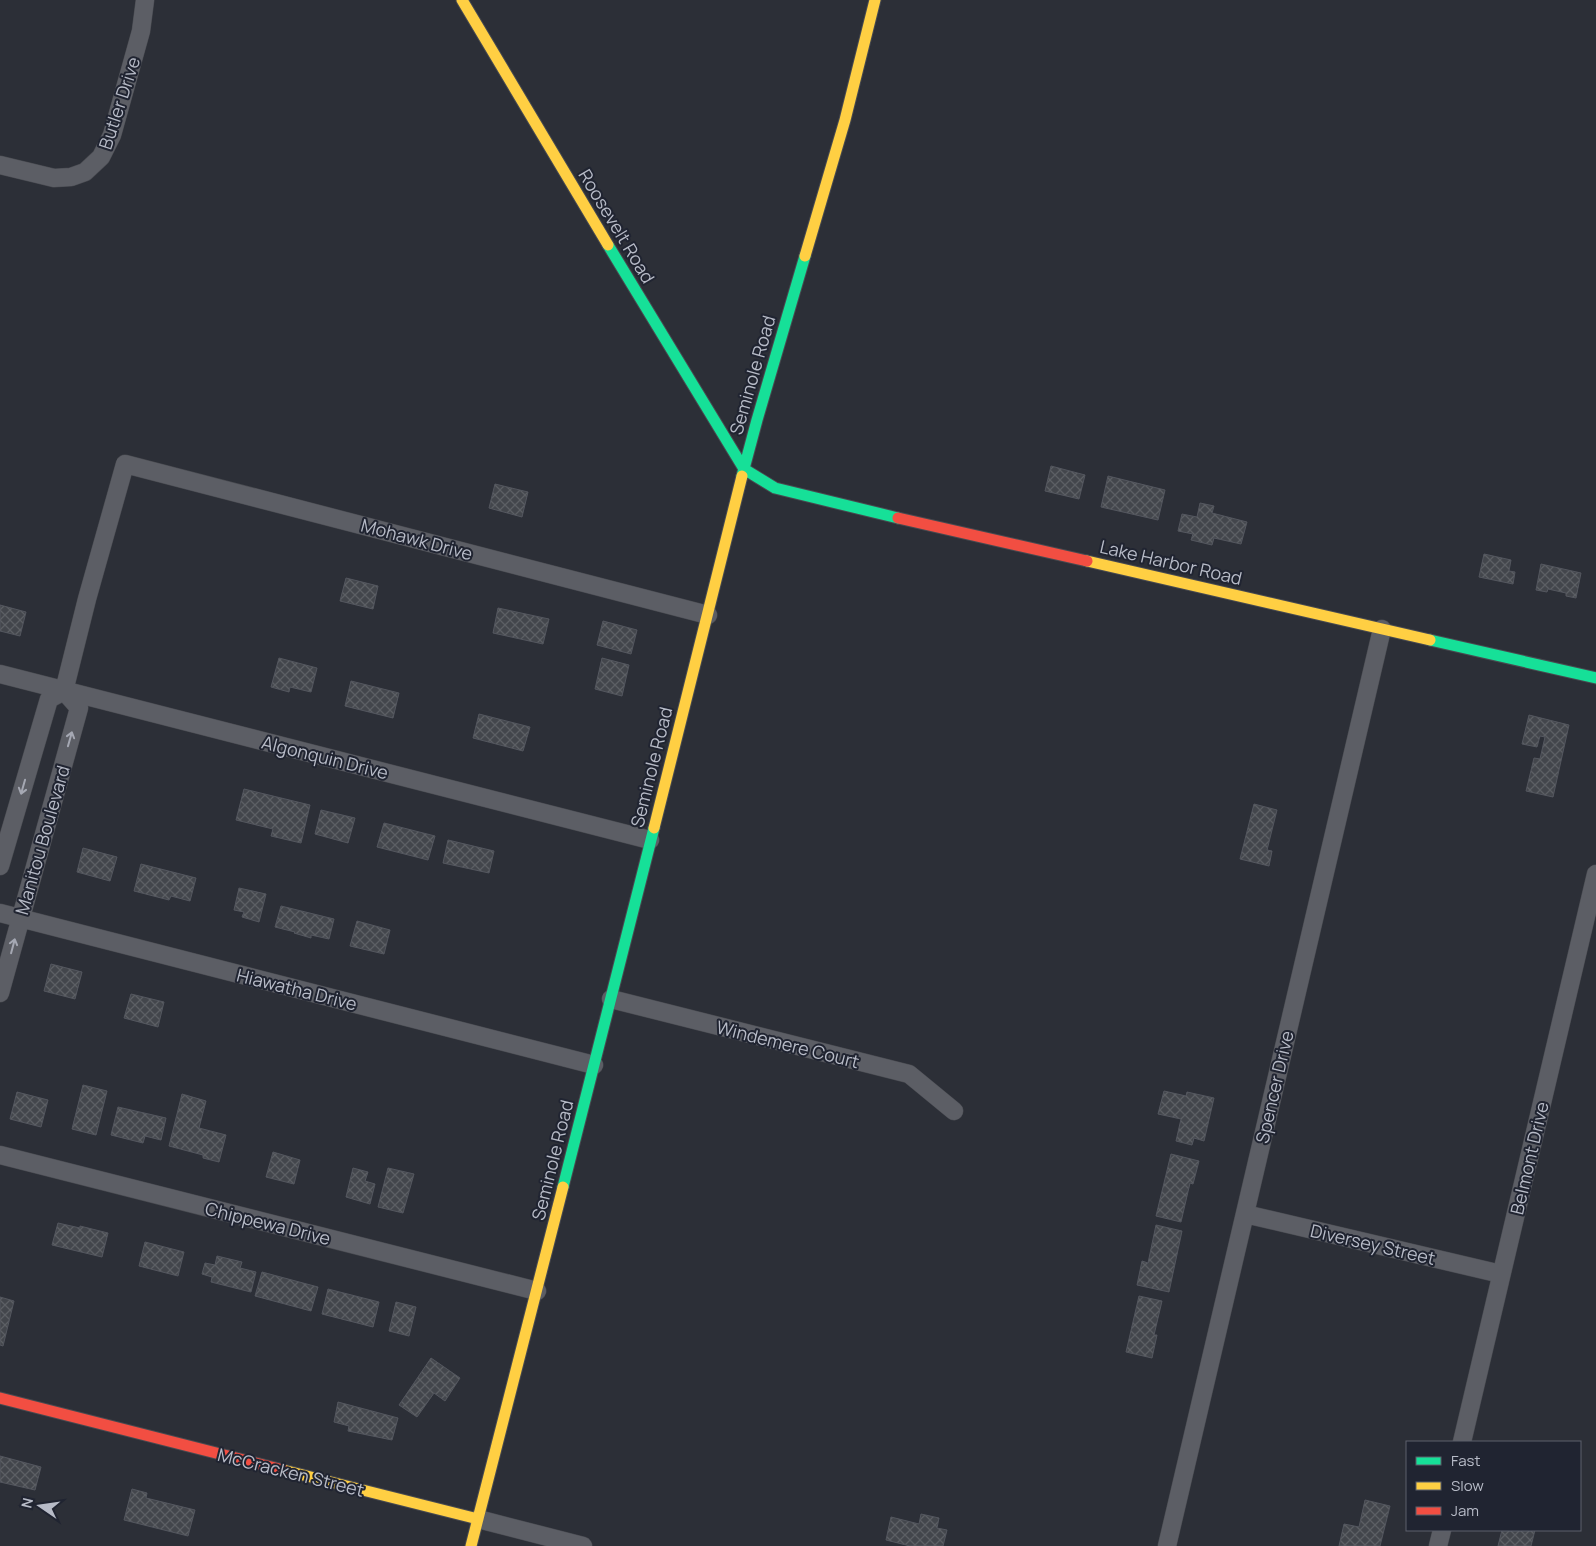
<svg xmlns="http://www.w3.org/2000/svg" width="1596" height="1546" viewBox="0 0 1596 1546" font-family="Manrope,sans-serif">
<style>
.building{fill:url(#building-cross-hatch);stroke:#54575f}
.lines{fill:none;stroke-linecap:round;stroke-linejoin:round}
.street-casing{stroke:#484a50;stroke-width:19}
.fast-casing{stroke:#484a50;stroke-width:13}
.slow-casing{stroke:#484a50;stroke-width:13}
.jam-casing{stroke:#484a50;stroke-width:13}
.street{stroke:#5c5e65;stroke-width:18}
.fast{stroke:#16e098;stroke-width:11}
.slow{stroke:#ffcf43;stroke-width:11}
.jam{stroke:#f24e42;stroke-width:11}
.oneway{stroke:#a5a8b3}
.labels{text-anchor:middle;dominant-baseline:central;stroke-width:4;stroke-linejoin:round;paint-order:stroke}
.street-label{font-size:18px;fill:#b7bbc7;stroke:#202431}
</style>
<defs>
<pattern id="building-cross-hatch" width="8" height="8" patternUnits="userSpaceOnUse" patternTransform="scale(1.25)"><rect width="8" height="8" fill="#43464c"/><path d="M0 0l8 8M0 8l8-8" fill="none" stroke="#5c5f64"/></pattern>
</defs>
<rect width="100%" height="100%" fill="#2c2f37"/>
<path class="building" d="M 1051,466 L 1085,475 L 1079,499 L 1045,491 Z
M 1108,476 L 1165,490 L 1158,520 L 1101,507 Z
M 495,484 L 528,492 L 522,517 L 489,508 Z
M 1200,503 L 1214,506 L 1212,513 L 1247,522 L 1241,544 L 1214,538 L 1212,545 L 1191,540 L 1193,534 L 1178,531 L 1182,514 L 1197,517 Z
M 1484,554 L 1511,560 L 1509,571 L 1515,572 L 1513,584 L 1479,577 Z
M 1541,564 L 1581,573 L 1576,598 L 1566,596 L 1566,593 L 1548,589 L 1547,592 L 1536,590 Z
M 346,578 L 378,586 L 373,609 L 340,601 Z
M 0,605 L 26,612 L 20,636 L 0,631 Z
M 498,608 L 549,619 L 543,644 L 493,633 Z
M 603,621 L 637,630 L 631,654 L 597,645 Z
M 279,658 L 317,668 L 311,692 L 290,687 L 289,692 L 271,687 Z
M 602,658 L 629,665 L 622,696 L 595,689 Z
M 351,681 L 399,693 L 393,718 L 345,706 Z
M 479,714 L 530,727 L 523,751 L 473,738 Z
M 1529,715 L 1569,725 L 1553,797 L 1526,791 L 1534,758 L 1540,759 L 1545,737 L 1540,736 L 1537,747 L 1522,744 Z
M 244,789 L 310,805 L 301,843 L 271,836 L 273,829 L 236,820 Z
M 1254,804 L 1277,810 L 1267,850 L 1272,851 L 1269,866 L 1240,859 Z
M 321,810 L 355,818 L 348,843 L 315,834 Z
M 384,823 L 435,836 L 428,860 L 377,847 Z
M 448,840 L 494,851 L 489,873 L 443,863 Z
M 83,848 L 117,857 L 110,881 L 77,872 Z
M 141,864 L 196,878 L 190,901 L 171,896 L 169,900 L 134,891 Z
M 239,888 L 266,894 L 259,922 L 242,917 L 244,912 L 234,910 Z
M 281,906 L 334,919 L 329,939 L 311,935 L 311,938 L 294,933 L 295,932 L 275,927 Z
M 357,921 L 390,930 L 384,954 L 350,946 Z
M 51,964 L 82,972 L 75,999 L 44,991 Z
M 131,994 L 164,1002 L 158,1027 L 124,1018 Z
M 83,1085 L 107,1091 L 96,1135 L 72,1129 Z
M 1164,1091 L 1186,1096 L 1187,1092 L 1214,1098 L 1204,1141 L 1194,1138 L 1192,1145 L 1176,1141 L 1181,1119 L 1158,1114 Z
M 17,1092 L 48,1100 L 41,1127 L 10,1119 Z
M 182,1094 L 206,1101 L 199,1128 L 226,1135 L 219,1162 L 203,1158 L 203,1155 L 169,1146 Z
M 118,1107 L 166,1118 L 161,1140 L 145,1136 L 143,1143 L 111,1135 Z
M 273,1152 L 300,1160 L 294,1184 L 266,1177 Z
M 1171,1154 L 1199,1161 L 1193,1184 L 1190,1183 L 1181,1222 L 1156,1216 Z
M 353,1168 L 368,1172 L 365,1181 L 375,1184 L 370,1204 L 346,1197 Z
M 388,1168 L 414,1174 L 403,1213 L 378,1207 Z
M 58,1223 L 80,1228 L 80,1226 L 108,1233 L 102,1257 L 52,1245 Z
M 1156,1225 L 1182,1231 L 1169,1292 L 1137,1285 L 1142,1261 L 1148,1263 Z
M 145,1242 L 184,1252 L 178,1276 L 139,1266 Z
M 217,1256 L 242,1262 L 240,1268 L 256,1272 L 251,1292 L 211,1282 L 212,1277 L 202,1274 L 205,1263 L 215,1265 Z
M 262,1272 L 318,1287 L 311,1311 L 255,1296 Z
M 328,1289 L 379,1302 L 373,1327 L 322,1314 Z
M 1139,1296 L 1162,1301 L 1154,1335 L 1157,1335 L 1152,1358 L 1126,1352 Z
M 0,1297 L 14,1301 L 3,1346 L 0,1345 Z
M 396,1302 L 416,1307 L 409,1336 L 389,1331 Z
M 431,1358 L 460,1378 L 445,1401 L 434,1393 L 417,1417 L 399,1405 Z
M 338,1402 L 398,1418 L 392,1440 L 348,1431 L 349,1426 L 334,1422 Z
M 0,1456 L 41,1467 L 35,1490 L 0,1482 Z
M 132,1489 L 147,1493 L 146,1498 L 195,1510 L 188,1536 L 124,1520 Z
M 1365,1500 L 1390,1506 L 1380,1546 L 1339,1546 L 1344,1524 L 1359,1527 Z
M 921,1514 L 939,1518 L 937,1528 L 947,1530 L 943,1546 L 910,1546 L 886,1540 L 891,1517 L 919,1524 Z
M 1502,1530 L 1535,1530 L 1531,1546 L 1498,1546 Z"/>
<g class="lines">
<g class="street-casing">
<path id="street" d="M 0,165 L 54,178 L 71,177 L 85,172 L 101,157 L 112,135 L 141,31 L 145,0
M 0,674 L 650,840
M 64,691 L 87,599 L 125,464 L 708,615
M 0,866 L 49,699 L 64,691 L 79,708 L 0,993
M 0,913 L 594,1065
M 611,999 L 909,1074 L 954,1111
M 0,1155 L 537,1291
M 1245,1214 L 1501,1274
M 1462,1442 L 1596,874
M 478,1519 L 583,1546
M 1167,1546 L 1382,629
M 1438,1546 L 1442,1530"/>
</g>
<g class="fast-casing">
<path id="fast" d="M 608,245 L 744,469 L 775,488 L 898,518
M 742,476 L 757,420 L 805,256
M 1430,640 L 1596,678
M 563,1187 L 654,828"/>
</g>
<g class="slow-casing">
<path id="slow" d="M 462,0 L 608,245
M 805,256 L 845,120 L 875,0
M 1087,561 L 1430,640
M 654,828 L 742,476
M 283,1470 L 478,1519
M 471,1546 L 563,1187"/>
</g>
<g class="jam-casing">
<path id="jam" d="M 898,518 L 1087,561
M 0,1398 L 283,1470"/>
</g>
<use href="#street" class="street"/>
<use href="#fast" class="fast"/>
<use href="#slow" class="slow"/>
<use href="#jam" class="jam"/>
</g>
<defs><path id="oneway-shaft" d="M-6 0H5M1.5-3L5.5 0L1.5 3" fill="none" stroke-width="1.6" stroke-linecap="round" stroke-linejoin="round" transform="scale(1.25)"/></defs>
<g class="oneway">
<use href="#oneway-shaft" transform="translate(70 739) rotate(-74)"/>
<use href="#oneway-shaft" transform="translate(23 787) rotate(106)"/>
<use href="#oneway-shaft" transform="translate(13 946) rotate(-75)"/>
</g>
<g class="labels">
<g class="street-label">
<text transform="translate(119 103) rotate(-72)">Butler Drive</text>
<text transform="translate(617 226) rotate(59)">Roosevelt Road</text>
<text transform="translate(752 375) rotate(-74)">Seminole Road</text>
<text transform="translate(417 539) rotate(15)">Mohawk Drive</text>
<text transform="translate(1171 562) rotate(13)">Lake Harbor Road</text>
<text transform="translate(325 757) rotate(14)">Algonquin Drive</text>
<text transform="translate(651 767) rotate(-76)">Seminole Road</text>
<text transform="translate(42 840) rotate(-74)">Manitou Boulevard</text>
<text transform="translate(297 989) rotate(14)">Hiawatha Drive</text>
<text transform="translate(788 1044) rotate(14)">Windemere Court</text>
<text transform="translate(1274 1087) rotate(-77)">Spencer Drive</text>
<text transform="translate(1529 1158) rotate(-77)">Belmont Drive</text>
<text transform="translate(552 1160) rotate(-76)">Seminole Road</text>
<text transform="translate(268 1223) rotate(14)">Chippewa Drive</text>
<text transform="translate(1373 1244) rotate(13)">Diversey Street</text>
<text transform="translate(291 1472) rotate(14)">McCracken Street</text>
</g>
</g>
<rect x="1406" y="1441" width="175" height="90" fill="#202431" stroke="#5c606d"/>
<rect x="1416" y="1457" width="25" height="8" fill="#16e098" stroke="#5c606d"/>
<text x="1451" y="1466" font-size="15" fill="#b7bbc7">Fast</text>
<rect x="1416" y="1482" width="25" height="8" fill="#ffcf43" stroke="#5c606d"/>
<text x="1451" y="1491" font-size="15" fill="#b7bbc7">Slow</text>
<rect x="1416" y="1507" width="25" height="8" fill="#f24e42" stroke="#5c606d"/>
<text x="1451" y="1516" font-size="15" fill="#b7bbc7">Jam</text>
<g transform="translate(40 1506) rotate(283)" stroke="#202431" stroke-width="4" paint-order="stroke">
<path d="M0-4L9 19L0 12L-9 19Z" fill="#b7bbc7"/>
<text y="-8" font-size="14" font-weight="bold" text-anchor="middle" fill="#b7bbc7">N</text>
</g>
</svg>
